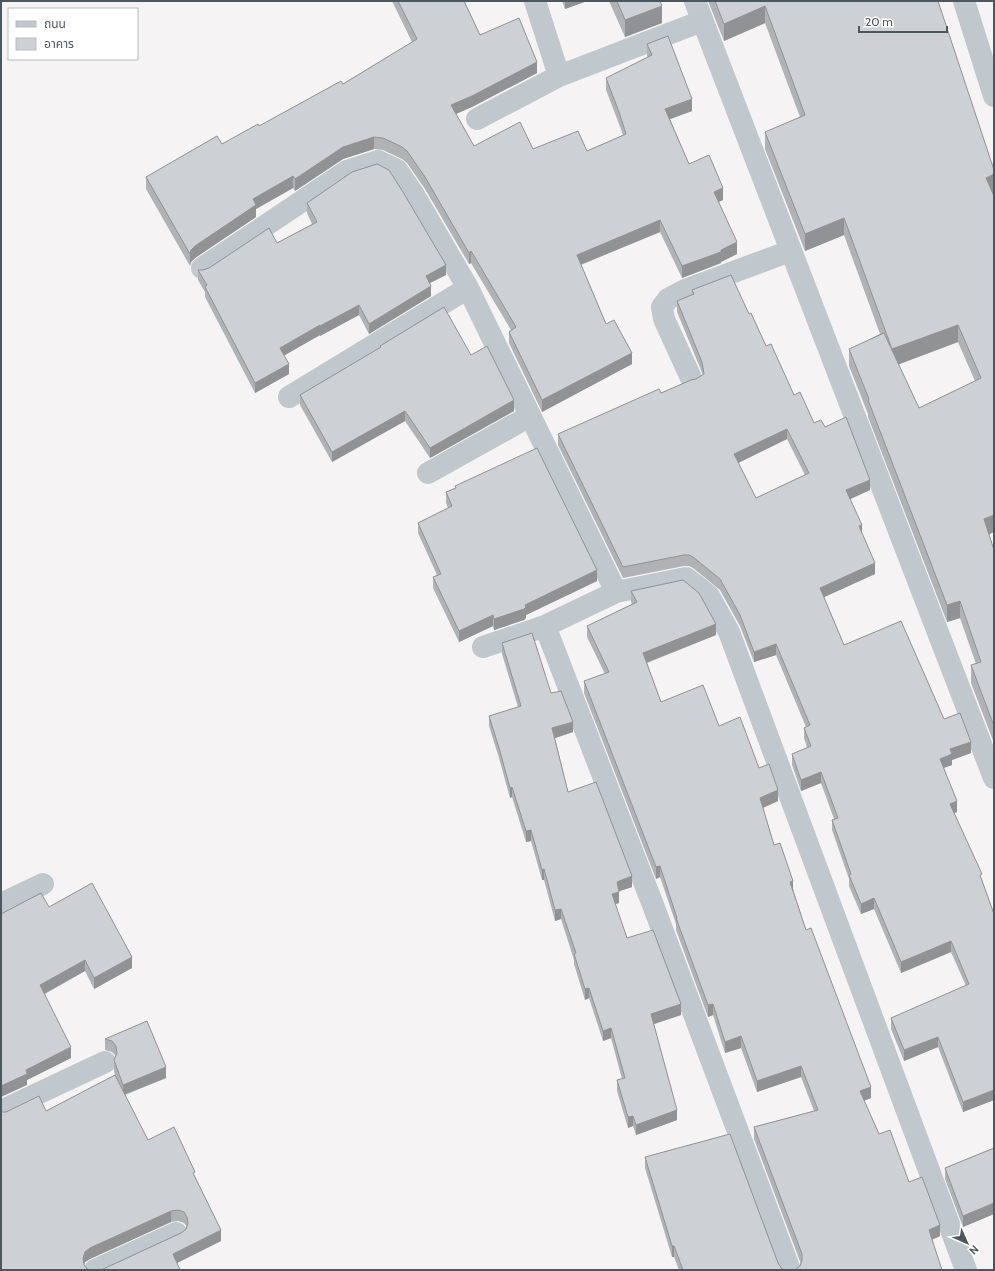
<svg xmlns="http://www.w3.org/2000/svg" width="995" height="1271" viewBox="0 0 995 1271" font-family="Cabin,'Noto Sans Thai',sans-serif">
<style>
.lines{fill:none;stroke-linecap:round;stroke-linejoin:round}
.minor{stroke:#c0c7cd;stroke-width:22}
.wall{fill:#b0b3b6;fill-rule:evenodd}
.shaded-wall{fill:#909294}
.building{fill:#cdd0d4;stroke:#909294;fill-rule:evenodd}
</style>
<rect width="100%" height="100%" fill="#f5f3f3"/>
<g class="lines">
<path class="minor" d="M 535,1 L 559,76
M 695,1 L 994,778
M 964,1 L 994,96
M 477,119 L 559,76 L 702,21
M 202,268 L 347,171 L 378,161 L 397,170 L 414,195 L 468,288 L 616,592
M 691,378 L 664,319 L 662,307 L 668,299 L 685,290 L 790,251
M 289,397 L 468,288
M 428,473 L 530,416
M 545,626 L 653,905 L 790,1270
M 483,647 L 545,626 L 616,592 L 686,578 L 709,596 L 729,632 L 966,1270
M 1,904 L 43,884
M 1,1111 L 105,1062
M 95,1270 L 176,1233"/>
</g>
<path class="wall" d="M 392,1 L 464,1 L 480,35 L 537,73 L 472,107 L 456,114 L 474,146 L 587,151 L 623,135 L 619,124 L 606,90 L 606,78 L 648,57 L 647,56 L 647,44 L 692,111 L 670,119 L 689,164 L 723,200 L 718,202 L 737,254 L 721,262 L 721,263 L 682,278 L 660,232 L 581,265 L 606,324 L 632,364 L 542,412 L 509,343 L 509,332 L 511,330 L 471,263 L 469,264 L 425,189 L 407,163 L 402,159 L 383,150 L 374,149 L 343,159 L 295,191 L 293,188 L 256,209 L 256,217 L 195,258 L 191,262 L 190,266 L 146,189 L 146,177 L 222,144 L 343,84 L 412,42 Z
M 562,1 L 587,1 L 565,9 Z
M 609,1 L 660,1 L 662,23 L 625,37 Z
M 708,1 L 938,1 L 993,192 L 989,534 L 994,550 L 994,743 L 971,683 L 971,665 L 976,664 L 960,618 L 947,622 L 868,417 L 868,414 L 849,366 L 849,349 L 880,334 L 844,235 L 805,251 L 765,149 L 765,132 L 800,117 L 765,23 L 724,41 ZM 958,342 L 975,381 L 919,408 L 898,364 Z
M 307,203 L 446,275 L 430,283 L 431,296 L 369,334 L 359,315 L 320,336 L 320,335 L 284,355 L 289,374 L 255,393 L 205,297 L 205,292 L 198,280 L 198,270 L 203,270 L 277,243 L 312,224 L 307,213 Z
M 692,290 L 749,314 L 794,395 L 814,423 L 825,427 L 870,490 L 850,499 L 875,574 L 824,597 L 844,645 L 944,719 L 971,753 L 952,760 L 952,765 L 944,768 L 957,812 L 954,813 L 982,881 L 994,914 L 994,1100 L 963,1112 L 938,1047 L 904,1061 L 891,1029 L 891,1018 L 966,986 L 951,952 L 901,973 L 874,909 L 861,914 L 849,886 L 849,879 L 832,830 L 832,820 L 834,819 L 821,783 L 801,791 L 792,765 L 792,754 L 807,748 L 804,738 L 804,728 L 806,727 L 776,655 L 754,662 L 740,626 L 720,590 L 693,568 L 689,566 L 684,566 L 623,578 L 558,445 L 558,434 L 696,379 L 703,375 L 677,312 L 677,301 L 692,294 ZM 787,439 L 805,475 L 756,498 L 738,463 Z
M 380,346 L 471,355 L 514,411 L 430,458 L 405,421 L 332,462 L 300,405 L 300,395 L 380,348 Z
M 455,486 L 597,581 L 526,615 L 526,618 L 524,620 L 494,630 L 493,626 L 459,642 L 433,588 L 433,577 L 437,575 L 418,533 L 418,523 L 448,508 L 446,503 L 446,492 L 455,488 Z
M 631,591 L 716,635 L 647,663 L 661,702 L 719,726 L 759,768 L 778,801 L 763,808 L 774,845 L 793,889 L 806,930 L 871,1098 L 864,1101 L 879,1134 L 909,1182 L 940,1236 L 932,1240 L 800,1266 L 801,1264 L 754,1139 L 754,1127 L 814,1111 L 801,1077 L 757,1092 L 741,1048 L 725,1053 L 713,1015 L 708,1017 L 676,930 L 676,924 L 660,877 L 656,879 L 584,693 L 584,681 L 605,674 L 587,637 L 587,626 L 632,604 L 631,602 Z
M 502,643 L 551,693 L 573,732 L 555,738 L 568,792 L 632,887 L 619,891 L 619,903 L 615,904 L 627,938 L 681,1015 L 654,1024 L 677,1120 L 636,1135 L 633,1126 L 628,1128 L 617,1091 L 617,1080 L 622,1079 L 611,1038 L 603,1041 L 589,998 L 585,1000 L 574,964 L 574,960 L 561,919 L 555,921 L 544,880 L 542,880 L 531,841 L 526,842 L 512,797 L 510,798 L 499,758 L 489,726 L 489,716 L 518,707 L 502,654 Z
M 49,907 L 132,968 L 94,989 L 85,971 L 45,994 L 71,1058 L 27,1080 L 27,1085 L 1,914 Z
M 147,1021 L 166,1078 L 125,1095 L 148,1140 L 195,1177 L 221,1241 L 177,1263 L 101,1270 L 181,1233 L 186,1229 L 187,1227 L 184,1223 L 178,1221 L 171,1222 L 90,1259 L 85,1262 L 84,1265 L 1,1270 L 46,1111 L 115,1075 L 114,1071 L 114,1060 L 116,1056 L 112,1052 L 105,1050 L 105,1039 Z
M 994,1148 L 994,1214 L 963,1227 L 945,1179 L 945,1168 Z
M 645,1157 L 778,1263 L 782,1269 L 785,1270 L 679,1270 L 674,1257 L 672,1257 L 645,1168 Z"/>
<path class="shaded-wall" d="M 565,1 L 587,1 L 565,9 Z
M 662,6 L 662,23 L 625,37 L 625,20 Z
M 765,6 L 765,23 L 724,41 L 724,24 Z
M 537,62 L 537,73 L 472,107 L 451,116 L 451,105 Z
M 692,99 L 692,111 L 665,121 L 665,109 Z
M 374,137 L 374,149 L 343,159 L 295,191 L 295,179 L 343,147 Z
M 994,174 L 994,192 L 986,195 L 986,178 Z
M 293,176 L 293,188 L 256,209 L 256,217 L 195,258 L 191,262 L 190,266 L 190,254 L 191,250 L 195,246 L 253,199 Z
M 723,188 L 723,200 L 714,204 L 714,192 Z
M 844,218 L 844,235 L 805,251 L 805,234 Z
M 660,220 L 660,232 L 577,266 L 577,255 Z
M 737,242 L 737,254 L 721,262 L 721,263 L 682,278 L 682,266 L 721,250 Z
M 471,251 L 471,263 L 469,264 L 469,253 Z
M 446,265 L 446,275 L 426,285 L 426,276 Z
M 431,286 L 431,296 L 369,334 L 369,324 Z
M 359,305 L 359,315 L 320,336 L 320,326 Z
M 320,325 L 320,335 L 280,358 L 280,348 Z
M 958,325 L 958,342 L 892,367 L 892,349 Z
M 632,353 L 632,364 L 542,412 L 542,400 Z
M 289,364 L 289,374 L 255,393 L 255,383 Z
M 514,400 L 514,411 L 430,458 L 430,448 Z
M 405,411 L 405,421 L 332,462 L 332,452 Z
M 787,429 L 787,439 L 734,465 L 734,454 Z
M 870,480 L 870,490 L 846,501 L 846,490 Z
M 994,515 L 994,532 L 984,537 L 984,519 Z
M 862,525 L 862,535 L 859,526 Z
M 875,563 L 875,574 L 820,599 L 820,588 Z
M 597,570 L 597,581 L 526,615 L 526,618 L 524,620 L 494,630 L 494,619 L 525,605 Z
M 960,601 L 960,618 L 947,622 L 947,605 Z
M 493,615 L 493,626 L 459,642 L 459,631 Z
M 716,624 L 716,635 L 643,664 L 643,653 Z
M 776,644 L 776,655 L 754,662 L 754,652 Z
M 573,722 L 573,732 L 552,739 L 552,728 Z
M 971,742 L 971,753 L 952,760 L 952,765 L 940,769 L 940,759 L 950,749 Z
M 821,772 L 821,783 L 801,791 L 801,780 Z
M 512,787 L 512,797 L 510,798 L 510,788 Z
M 778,790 L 778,801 L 760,809 L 760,798 Z
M 957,801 L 957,812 L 950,815 L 950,804 Z
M 531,830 L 531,841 L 526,842 L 526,831 Z
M 660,866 L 660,877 L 656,879 L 656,867 Z
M 544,869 L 544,880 L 542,880 L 542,870 Z
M 632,876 L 632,887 L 617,892 L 617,882 Z
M 793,881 L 793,892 L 790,882 Z
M 619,892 L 619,903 L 612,905 L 612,894 Z
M 874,898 L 874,909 L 861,914 L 861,904 Z
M 561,909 L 561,919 L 555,921 L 555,910 Z
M 951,941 L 951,952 L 901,973 L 901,962 Z
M 132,957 L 132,968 L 94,989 L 94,978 Z
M 85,960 L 85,971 L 40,996 L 40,985 Z
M 589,988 L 589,998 L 585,1000 L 585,989 Z
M 681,1004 L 681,1015 L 651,1025 L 651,1014 Z
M 713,1004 L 713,1015 L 708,1017 L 708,1005 Z
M 611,1028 L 611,1038 L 603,1041 L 603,1031 Z
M 741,1036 L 741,1048 L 725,1053 L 725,1042 Z
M 938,1037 L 938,1047 L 904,1061 L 904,1050 Z
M 71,1047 L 71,1058 L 27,1080 L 27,1085 L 1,1097 L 1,1086 L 26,1070 Z
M 801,1066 L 801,1077 L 757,1092 L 757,1081 Z
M 166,1067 L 166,1078 L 123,1095 L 123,1085 Z
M 871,1087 L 871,1098 L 860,1102 L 860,1091 Z
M 994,1090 L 994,1100 L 963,1112 L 963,1102 Z
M 677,1110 L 677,1120 L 636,1135 L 636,1125 Z
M 633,1116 L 633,1126 L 628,1128 L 628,1117 Z
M 994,1203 L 994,1214 L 963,1227 L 963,1216 Z
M 171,1211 L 171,1222 L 90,1259 L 85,1262 L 83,1268 L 83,1258 L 85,1252 L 90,1248 Z
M 940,1225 L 940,1236 L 929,1241 L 929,1230 Z
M 221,1230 L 221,1241 L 173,1265 L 173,1254 Z
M 672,1246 L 674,1246 L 674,1257 L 672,1257 Z"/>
<path class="building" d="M 398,1 L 464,1 L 480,35 L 519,18 L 537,62 L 472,96 L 451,105 L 474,146 L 520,122 L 533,149 L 578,131 L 587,151 L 626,134 L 619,112 L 606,78 L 652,55 L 647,44 L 668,36 L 692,99 L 665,109 L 689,164 L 709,155 L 723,188 L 714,192 L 737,242 L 721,250 L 721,252 L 682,266 L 660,220 L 577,255 L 606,324 L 614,320 L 632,353 L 542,400 L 509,332 L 516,327 L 471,251 L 469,253 L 425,177 L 407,151 L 402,147 L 383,138 L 374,137 L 343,147 L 295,179 L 293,176 L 253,199 L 256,205 L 195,246 L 191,250 L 190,254 L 146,177 L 217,136 L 222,144 L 258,124 L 259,126 L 341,81 L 343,84 L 417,39 Z
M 617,1 L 660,1 L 662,6 L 625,20 Z
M 715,1 L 938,1 L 994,170 L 994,174 L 986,178 L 994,196 L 994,515 L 984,519 L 994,550 L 994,726 L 971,665 L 981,662 L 960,601 L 947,605 L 868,400 L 869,399 L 849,349 L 884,333 L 919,408 L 981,378 L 958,325 L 892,349 L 844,218 L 805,234 L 765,132 L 805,115 L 765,6 L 724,24 Z
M 377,164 L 389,170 L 403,192 L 446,265 L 426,276 L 431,286 L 369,324 L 359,305 L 320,326 L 320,325 L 280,348 L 289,364 L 255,383 L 205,287 L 207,285 L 198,270 L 203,270 L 209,268 L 269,228 L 277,243 L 317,222 L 307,203 L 352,172 Z
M 731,275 L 749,314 L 751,313 L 766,346 L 771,344 L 794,395 L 800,392 L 814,423 L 821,420 L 825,427 L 846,417 L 870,480 L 846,490 L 862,525 L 859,526 L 875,563 L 820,588 L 844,645 L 901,621 L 944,719 L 960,713 L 971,742 L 950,749 L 952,754 L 940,759 L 957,801 L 950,804 L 982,874 L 980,875 L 994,914 L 994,1090 L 963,1102 L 938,1037 L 904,1050 L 891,1018 L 969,984 L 951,941 L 901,962 L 874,898 L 861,904 L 849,875 L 851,874 L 832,820 L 838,818 L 821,772 L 801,780 L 792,754 L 811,746 L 804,728 L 810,725 L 776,644 L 754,652 L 740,615 L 720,579 L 693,557 L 689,555 L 684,555 L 623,567 L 558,434 L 659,389 L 661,393 L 691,380 L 696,379 L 704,374 L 702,362 L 677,301 L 694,294 L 692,290 ZM 787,429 L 809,473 L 756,498 L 734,454 Z
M 444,307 L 471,355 L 487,346 L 514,400 L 430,448 L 405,411 L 332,452 L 300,395 L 381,347 L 380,346 Z
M 537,448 L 597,570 L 525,605 L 526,607 L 524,609 L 494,619 L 493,615 L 459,631 L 433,577 L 441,574 L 418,523 L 452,506 L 446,492 L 456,488 L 455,486 Z
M 683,580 L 699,593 L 716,624 L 643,653 L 661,702 L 703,685 L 719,726 L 740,717 L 759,768 L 769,764 L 778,790 L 760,798 L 774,845 L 780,843 L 793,881 L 790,882 L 806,930 L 811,928 L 871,1087 L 860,1091 L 879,1134 L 890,1130 L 909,1182 L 922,1177 L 940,1225 L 929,1230 L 942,1270 L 795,1270 L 800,1266 L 802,1260 L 802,1254 L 754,1127 L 818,1110 L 801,1066 L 757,1081 L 741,1036 L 725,1042 L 713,1004 L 708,1005 L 676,918 L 677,918 L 660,866 L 656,867 L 584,681 L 609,672 L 587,626 L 637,602 L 631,591 Z
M 532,633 L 551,693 L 561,691 L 573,722 L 552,728 L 568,792 L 596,782 L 632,876 L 617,882 L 619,892 L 612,894 L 627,938 L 653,930 L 681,1004 L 651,1014 L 677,1110 L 636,1125 L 633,1116 L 628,1117 L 617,1080 L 625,1078 L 611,1028 L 603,1031 L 589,988 L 585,989 L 574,954 L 576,953 L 561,909 L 555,910 L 544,869 L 542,870 L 531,830 L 526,831 L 512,787 L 510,788 L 499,748 L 489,716 L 521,706 L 502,643 Z
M 92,883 L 132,957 L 94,978 L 85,960 L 40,985 L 71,1047 L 26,1070 L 27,1074 L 1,1086 L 1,914 L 41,893 L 49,907 Z
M 147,1021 L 166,1067 L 123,1085 L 114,1060 L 117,1053 L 116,1046 L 112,1041 L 105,1039 Z
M 115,1075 L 148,1140 L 174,1127 L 195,1172 L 193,1173 L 221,1230 L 173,1254 L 180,1270 L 101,1270 L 181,1233 L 186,1229 L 188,1223 L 187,1217 L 184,1212 L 178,1210 L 171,1211 L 90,1248 L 85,1252 L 83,1258 L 84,1265 L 87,1269 L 90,1270 L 1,1270 L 1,1112 L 6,1112 L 39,1096 L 46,1111 Z
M 730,1134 L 778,1263 L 782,1269 L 785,1270 L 683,1270 L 674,1246 L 672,1246 L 645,1157 Z
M 994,1148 L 994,1203 L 963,1216 L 945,1168 Z"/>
<rect width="995" height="1271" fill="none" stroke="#4c575e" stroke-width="4"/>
<rect x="8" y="8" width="130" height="52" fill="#ffffff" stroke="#b7bcbf"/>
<rect x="16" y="21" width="20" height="6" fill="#c0c7cd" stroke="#b7bcbf"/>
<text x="44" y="28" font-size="12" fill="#4c575e">ถนน</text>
<rect x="16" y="38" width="20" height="12" fill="#cdd0d4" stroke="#b7bcbf"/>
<text x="44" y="48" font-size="12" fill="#4c575e">อาคาร</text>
<g transform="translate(967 1243) rotate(135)" stroke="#ffffff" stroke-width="3" paint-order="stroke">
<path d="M0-3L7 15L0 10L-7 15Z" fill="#4c575e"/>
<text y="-6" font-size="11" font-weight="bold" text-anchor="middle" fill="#4c575e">N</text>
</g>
<path d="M859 26v6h88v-6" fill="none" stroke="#4c575e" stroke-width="2"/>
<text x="865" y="26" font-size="12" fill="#4c575e" stroke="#ffffff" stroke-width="3" paint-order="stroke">20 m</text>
</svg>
